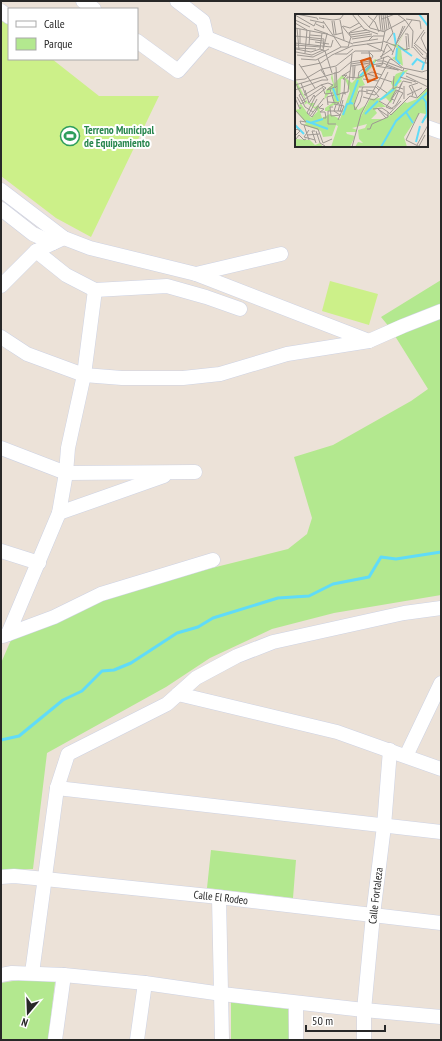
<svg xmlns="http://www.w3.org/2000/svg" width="442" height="1041" viewBox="0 0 442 1041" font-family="'PT Sans Narrow',sans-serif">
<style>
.green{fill:#b3e88f}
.pitch{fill:#ccf089}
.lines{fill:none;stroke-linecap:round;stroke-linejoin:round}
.stream{stroke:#60dbf8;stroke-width:3}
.minor-casing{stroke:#cdd2e3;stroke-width:15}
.minor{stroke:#fff;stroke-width:14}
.labels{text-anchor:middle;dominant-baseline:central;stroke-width:4;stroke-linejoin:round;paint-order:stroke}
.leisure-label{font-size:11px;font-weight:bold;fill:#27864d;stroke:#fff;text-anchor:start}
.street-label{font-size:11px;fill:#282828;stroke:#fff}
.inset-river{fill:none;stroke:#60dbf8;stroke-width:2}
.inset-road{fill:none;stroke:#9e9892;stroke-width:1}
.view{fill:#de570d;fill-opacity:0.15;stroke:#de570d;stroke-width:2}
.inset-edge{fill:none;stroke:#282828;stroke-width:2}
</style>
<rect width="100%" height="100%" fill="#ece2d8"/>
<path class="green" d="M 441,280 L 441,595 L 334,613 L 272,629 L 210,658 L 166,687 L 47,753 L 33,869 L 1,870 L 1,663 L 11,640 L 107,598 L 212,568 L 288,549 L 307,534 L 312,518 L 294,457 L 333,445 L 411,401 L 428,389 L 390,328 L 381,317 Z
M 211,850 L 296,860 L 293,898 L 207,888 Z
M 25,979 L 55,982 L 48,1040 L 1,1040 L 1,983 Z
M 231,1002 L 288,1009 L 289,1040 L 231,1040 Z"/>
<path class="pitch" d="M 1,19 L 9,25 L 9,59 L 52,59 L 99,96 L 159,96 L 91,237 L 56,218 L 1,176 Z
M 330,281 L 378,294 L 369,325 L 322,311 Z"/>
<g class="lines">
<path class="stream" d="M 1,740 L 19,736 L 63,700 L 82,691 L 102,671 L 114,670 L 131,663 L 177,633 L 198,627 L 213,618 L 278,598 L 309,596 L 333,584 L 369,577 L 381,557 L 396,559 L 441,552"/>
<g class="minor-casing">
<g id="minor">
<path d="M 83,1 L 94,9"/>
<path d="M 177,1 L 203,21 L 207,38 L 296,74"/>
<path d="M 1,11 L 9,17"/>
<path d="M 137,41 L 178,71 L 207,38"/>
<path d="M 427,127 L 441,132"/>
<path d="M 1,190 L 64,238 L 90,248 L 196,274 L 369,341"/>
<path d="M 1,209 L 33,234 L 53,243"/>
<path d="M 36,251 L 66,275 L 95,290 L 167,286 L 206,297 L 240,309"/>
<path d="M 196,274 L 281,254"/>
<path d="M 1,286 L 36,251 L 64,238"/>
<path d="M 1,337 L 27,354 L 84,375 L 122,378 L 183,378 L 220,374 L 287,354 L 369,341 L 403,326 L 441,311"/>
<path d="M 1,448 L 66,473 L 195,472"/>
<path d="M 59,513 L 164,476"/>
<path d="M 1,551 L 39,563"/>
<path d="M 8,634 L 59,513 L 66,473 L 68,448 L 84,375 L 95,290"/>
<path d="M 3,636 L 54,617 L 101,594 L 213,560"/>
<path d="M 178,694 L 337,732 L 441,769"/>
<path d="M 406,756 L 441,683"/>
<path d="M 57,788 L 441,832"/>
<path id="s1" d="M 1,877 L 14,876 L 45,879 L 219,897 L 441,923"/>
<path d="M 219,897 L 222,1040"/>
<path d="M 32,973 L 57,788 L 68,754 L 167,704 L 196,678 L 237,656 L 273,642 L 404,613 L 441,608"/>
<path d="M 1,975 L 12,973 L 64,975 L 145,983 L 222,994 L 364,1010 L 441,1017"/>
<path d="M 296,1003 L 296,1040"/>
<path d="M 55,1040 L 64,975"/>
<path d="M 137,1040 L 145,983"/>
<path id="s2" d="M 364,1040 L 364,1010 L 373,915 L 384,826 L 390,750"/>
</g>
</g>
<use href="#minor" class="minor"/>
</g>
<defs>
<g id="stadium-ring" transform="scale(1)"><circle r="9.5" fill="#fff" stroke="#2e9e5b" stroke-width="1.5"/><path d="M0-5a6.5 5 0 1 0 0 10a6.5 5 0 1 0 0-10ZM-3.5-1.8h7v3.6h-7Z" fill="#2e9e5b"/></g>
</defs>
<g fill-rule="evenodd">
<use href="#stadium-ring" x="70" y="136"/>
</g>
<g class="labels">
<g class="leisure-label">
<text x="84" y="130">Terreno Municipal<tspan x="84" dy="13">de Equipamiento</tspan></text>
</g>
<g class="street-label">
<text stroke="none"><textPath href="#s2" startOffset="145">Calle Fortaleza</textPath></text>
<text stroke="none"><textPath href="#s1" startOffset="221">Calle El Rodeo</textPath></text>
</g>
</g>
<g transform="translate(295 14)">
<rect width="133" height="133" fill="#ece2d8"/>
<path d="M 110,17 L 103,31 L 112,36 L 117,35 L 111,37 L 106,35 L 108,52 L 97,44 L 101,42 L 102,34 L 95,30 L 103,30 ZM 80,45 L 82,46 L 67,65 L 70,71 L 64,73 L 59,91 L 63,96 L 71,91 L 64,106 L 75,85 L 86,84 L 98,73 L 96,69 L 101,60 L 114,55 L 104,65 L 107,67 L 103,70 L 96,89 L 91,84 L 84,87 L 91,93 L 83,93 L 80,96 L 82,99 L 76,105 L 90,105 L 110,88 L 112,89 L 122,85 L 133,73 L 133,103 L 127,107 L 131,100 L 125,99 L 109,123 L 112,133 L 60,133 L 63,128 L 68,129 L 64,125 L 63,116 L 70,114 L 72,110 L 57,114 L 62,116 L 61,118 L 51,118 L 52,120 L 60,122 L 55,133 L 36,133 L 43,112 L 41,111 L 37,122 L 28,123 L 26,117 L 9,111 L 11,109 L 0,96 L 5,95 L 4,91 L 6,90 L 16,104 L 23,97 L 12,89 L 9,91 L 11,86 L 2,74 L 1,66 L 13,89 L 20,89 L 18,92 L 20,93 L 23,91 L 27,104 L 35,100 L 45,105 L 55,77 L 50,65 L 46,65 L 45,88 L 35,93 L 35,97 L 30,97 L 30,94 L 39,88 L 37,76 L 29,86 L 31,76 L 38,70 L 36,64 L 37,59 L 39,70 L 47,61 L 57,69 ZM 0,125 L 15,126 L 20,131 L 25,129 L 28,133 L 0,133 Z" fill="#b3e88f"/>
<path class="inset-river" d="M 124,0 L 133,12M 99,19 L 101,31M 103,32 L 117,42M 102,34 L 101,45 L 105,50M 117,51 L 122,45 L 129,49 L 127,56M 65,62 L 79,48M 100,72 L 109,58M 38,74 L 43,87M 85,86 L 99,75M 58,90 L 55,88 L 63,66M 111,98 L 118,109M 70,100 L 83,87M 48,101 L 52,90 L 57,89M 11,107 L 33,115M 15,109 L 28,105M 127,109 L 132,100 L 131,88 L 128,84M 0,111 L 9,120M 121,128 L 125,112M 86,133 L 101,107 L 133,78"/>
<path class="inset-road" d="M 1,0 L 22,4 L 23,6M 57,0 L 69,15 L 83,20M 62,0 L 75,14 L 90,18M 84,0 L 86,17M 86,0 L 88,17M 88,0 L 90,17M 90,0 L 92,16M 92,0 L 94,14M 0,1 L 19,12 L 21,8M 73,2 L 80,8 L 84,18M 24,4 L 38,6 L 45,5 L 49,0M 87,5 L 100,0M 111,5 L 125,7 L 126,15M 0,6 L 15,13M 15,6 L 29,9M 45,6 L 49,26M 110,6 L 118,17 L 117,34M 28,7 L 46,33M 37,7 L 39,21 L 47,19M 39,7 L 41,20M 0,9 L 12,16 L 10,39M 21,10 L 29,14 L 28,11M 48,12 L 55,14 L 64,9M 74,13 L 83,0M 0,14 L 32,20 L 58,30M 2,14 L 4,36M 5,15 L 5,29M 19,15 L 33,20M 54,18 L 55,21 L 75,18M 55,18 L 67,12M 130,18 L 126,24 L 132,37M 27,19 L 25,35 L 30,37 L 37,59M 54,19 L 72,16M 110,20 L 113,20 L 114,33M 15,21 L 27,22M 0,22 L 29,25 L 28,34M 111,22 L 112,36M 56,23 L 77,20M 14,25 L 28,27M 57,25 L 77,22M 103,25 L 110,12M 74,26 L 78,22 L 89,22M 88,27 L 101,32M 20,28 L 34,30M 0,29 L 36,33 L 38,26M 58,29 L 83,25M 91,29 L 98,19 L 93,4M 119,29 L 133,41M 120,29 L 129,16M 72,30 L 90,38M 101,30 L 117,6M 0,31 L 26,33M 14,31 L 15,17M 103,31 L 109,36 L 115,34M 119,31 L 128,41M 118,33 L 128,44 L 133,45M 1,34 L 21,35M 1,35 L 16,38 L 25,35M 1,38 L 17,41 L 28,36 L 32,20M 66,39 L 75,39 L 78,42M 40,40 L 52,40 L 58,35M 132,40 L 130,49 L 133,49M 2,41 L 18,43 L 34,35M 97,41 L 108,12M 85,43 L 97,35M 89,43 L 87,51 L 81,52 L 104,56M 86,44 L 92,30 L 98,38M 6,45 L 21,46 L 46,33 L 53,33 L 56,23 L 47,12M 23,45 L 30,61M 80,47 L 93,42 L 108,54 L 127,58 L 133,56M 82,47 L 89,47 L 107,54M 56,48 L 75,45 L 74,37M 4,50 L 20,74M 56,50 L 75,47 L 78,42M 77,51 L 88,49 L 108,57 L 109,54M 56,52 L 75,49M 58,52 L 58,66M 91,52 L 103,56M 6,53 L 26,49 L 37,41 L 57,32 L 88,28M 41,53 L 42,72M 26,56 L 33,66M 111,59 L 133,66M 73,60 L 97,68M 99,62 L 98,75 L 102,73 L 108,75M 111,62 L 133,73M 105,63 L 121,68M 59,64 L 60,52M 63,64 L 77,58 L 87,61M 52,65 L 52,63 L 63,64 L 64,58 L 75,50 L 74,45M 68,65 L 83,67M 0,66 L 10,65 L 27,55 L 41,52 L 60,37 L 86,37 L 90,17 L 110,6 L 102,0M 0,68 L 10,88M 6,69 L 11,82M 0,71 L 44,58 L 56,48M 38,71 L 32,76 L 40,73 L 40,58M 82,72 L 92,79M 117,72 L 122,83M 64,73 L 81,73 L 84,76M 68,73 L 67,75 L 67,81 L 66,84 L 65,88 L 60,96 L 59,91 L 64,77 L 67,77 L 73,78M 28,74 L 30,80 L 38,79M 40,74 L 42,72 L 42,81 L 47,79M 104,74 L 108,67 L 117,69M 35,75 L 39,88M 0,76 L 27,66 L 33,66M 10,76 L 14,89 L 19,81 L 20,83M 71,76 L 79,77 L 84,83M 101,76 L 108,79 L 101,91M 49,79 L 50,65 L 48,65 L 52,61 L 47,62 L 55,57M 71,79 L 80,81 L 85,75 L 93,58M 6,80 L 4,81 L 10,93 L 18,98M 51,80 L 47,79 L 53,78 L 57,40M 9,81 L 26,71M 112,81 L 127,74M 117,82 L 118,79 L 114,72 L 123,69M 2,83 L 6,90 L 11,87M 68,83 L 79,86 L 84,82M 0,84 L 5,95 L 6,93M 109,85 L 109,72M 99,86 L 96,85 L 101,76M 7,87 L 28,73M 84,87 L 98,95M 33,88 L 44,89 L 42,90M 28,90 L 24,94 L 29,95 L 25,98 L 30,98 L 31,104 L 28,104M 39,90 L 49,92 L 43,106M 98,90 L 107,69M 33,91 L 32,83 L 39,81M 41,91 L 39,97 L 45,101M 101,91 L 96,95 L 91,93 L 103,76M 24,92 L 17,103 L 12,99 L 20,83 L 31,74 L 26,71 L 33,69 L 38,71M 38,93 L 35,93 L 36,102 L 46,101M 78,95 L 87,94 L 93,98M 1,97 L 11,108 L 5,107 L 6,110 L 23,115 L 28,129 L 37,125M 43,97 L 48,80M 45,98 L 48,86M 95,99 L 106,87M 124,99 L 111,126 L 125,133M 14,100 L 22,85M 15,102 L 29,84M 91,104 L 83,95 L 93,102M 41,110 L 33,110 L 33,97 L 48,97M 9,111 L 14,126M 72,115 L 75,115 L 77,110 L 93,103 L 93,98 L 96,101 L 115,82 L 122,84 L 133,73M 14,116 L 9,123 L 20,126M 0,117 L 2,115 L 5,117 L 0,122M 20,117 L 17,117 L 21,129M 21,117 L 25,129 L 30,132M 12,121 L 24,120M 1,125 L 4,121 L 9,126 L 11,125M 122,131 L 133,111M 124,132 L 130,121M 57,133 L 66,100 L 95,45 L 98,46"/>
<path class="view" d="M 75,44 L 82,64 L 73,68 L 66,47 Z"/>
<rect width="133" height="133" class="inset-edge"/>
</g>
<rect width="442" height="1041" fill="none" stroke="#282828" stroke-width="4"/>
<rect x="8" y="8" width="130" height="52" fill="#ffffff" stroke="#a9a9a9"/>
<rect x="16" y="21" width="20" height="6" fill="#ffffff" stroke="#a9a9a9"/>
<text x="44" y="28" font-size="12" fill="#282828">Calle</text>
<rect x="16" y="38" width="20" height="12" fill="#b3e88f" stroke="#a9a9a9"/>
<text x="44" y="48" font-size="12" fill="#282828">Parque</text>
<g transform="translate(28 1013) rotate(199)" stroke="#ffffff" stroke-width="3" paint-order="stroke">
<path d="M0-3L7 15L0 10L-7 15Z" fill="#282828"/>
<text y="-6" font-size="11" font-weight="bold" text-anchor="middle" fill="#282828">N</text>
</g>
<path d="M306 1025v6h79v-6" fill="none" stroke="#282828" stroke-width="2"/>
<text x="312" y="1025" font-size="12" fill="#282828" stroke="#ffffff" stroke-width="3" paint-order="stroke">50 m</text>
</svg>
